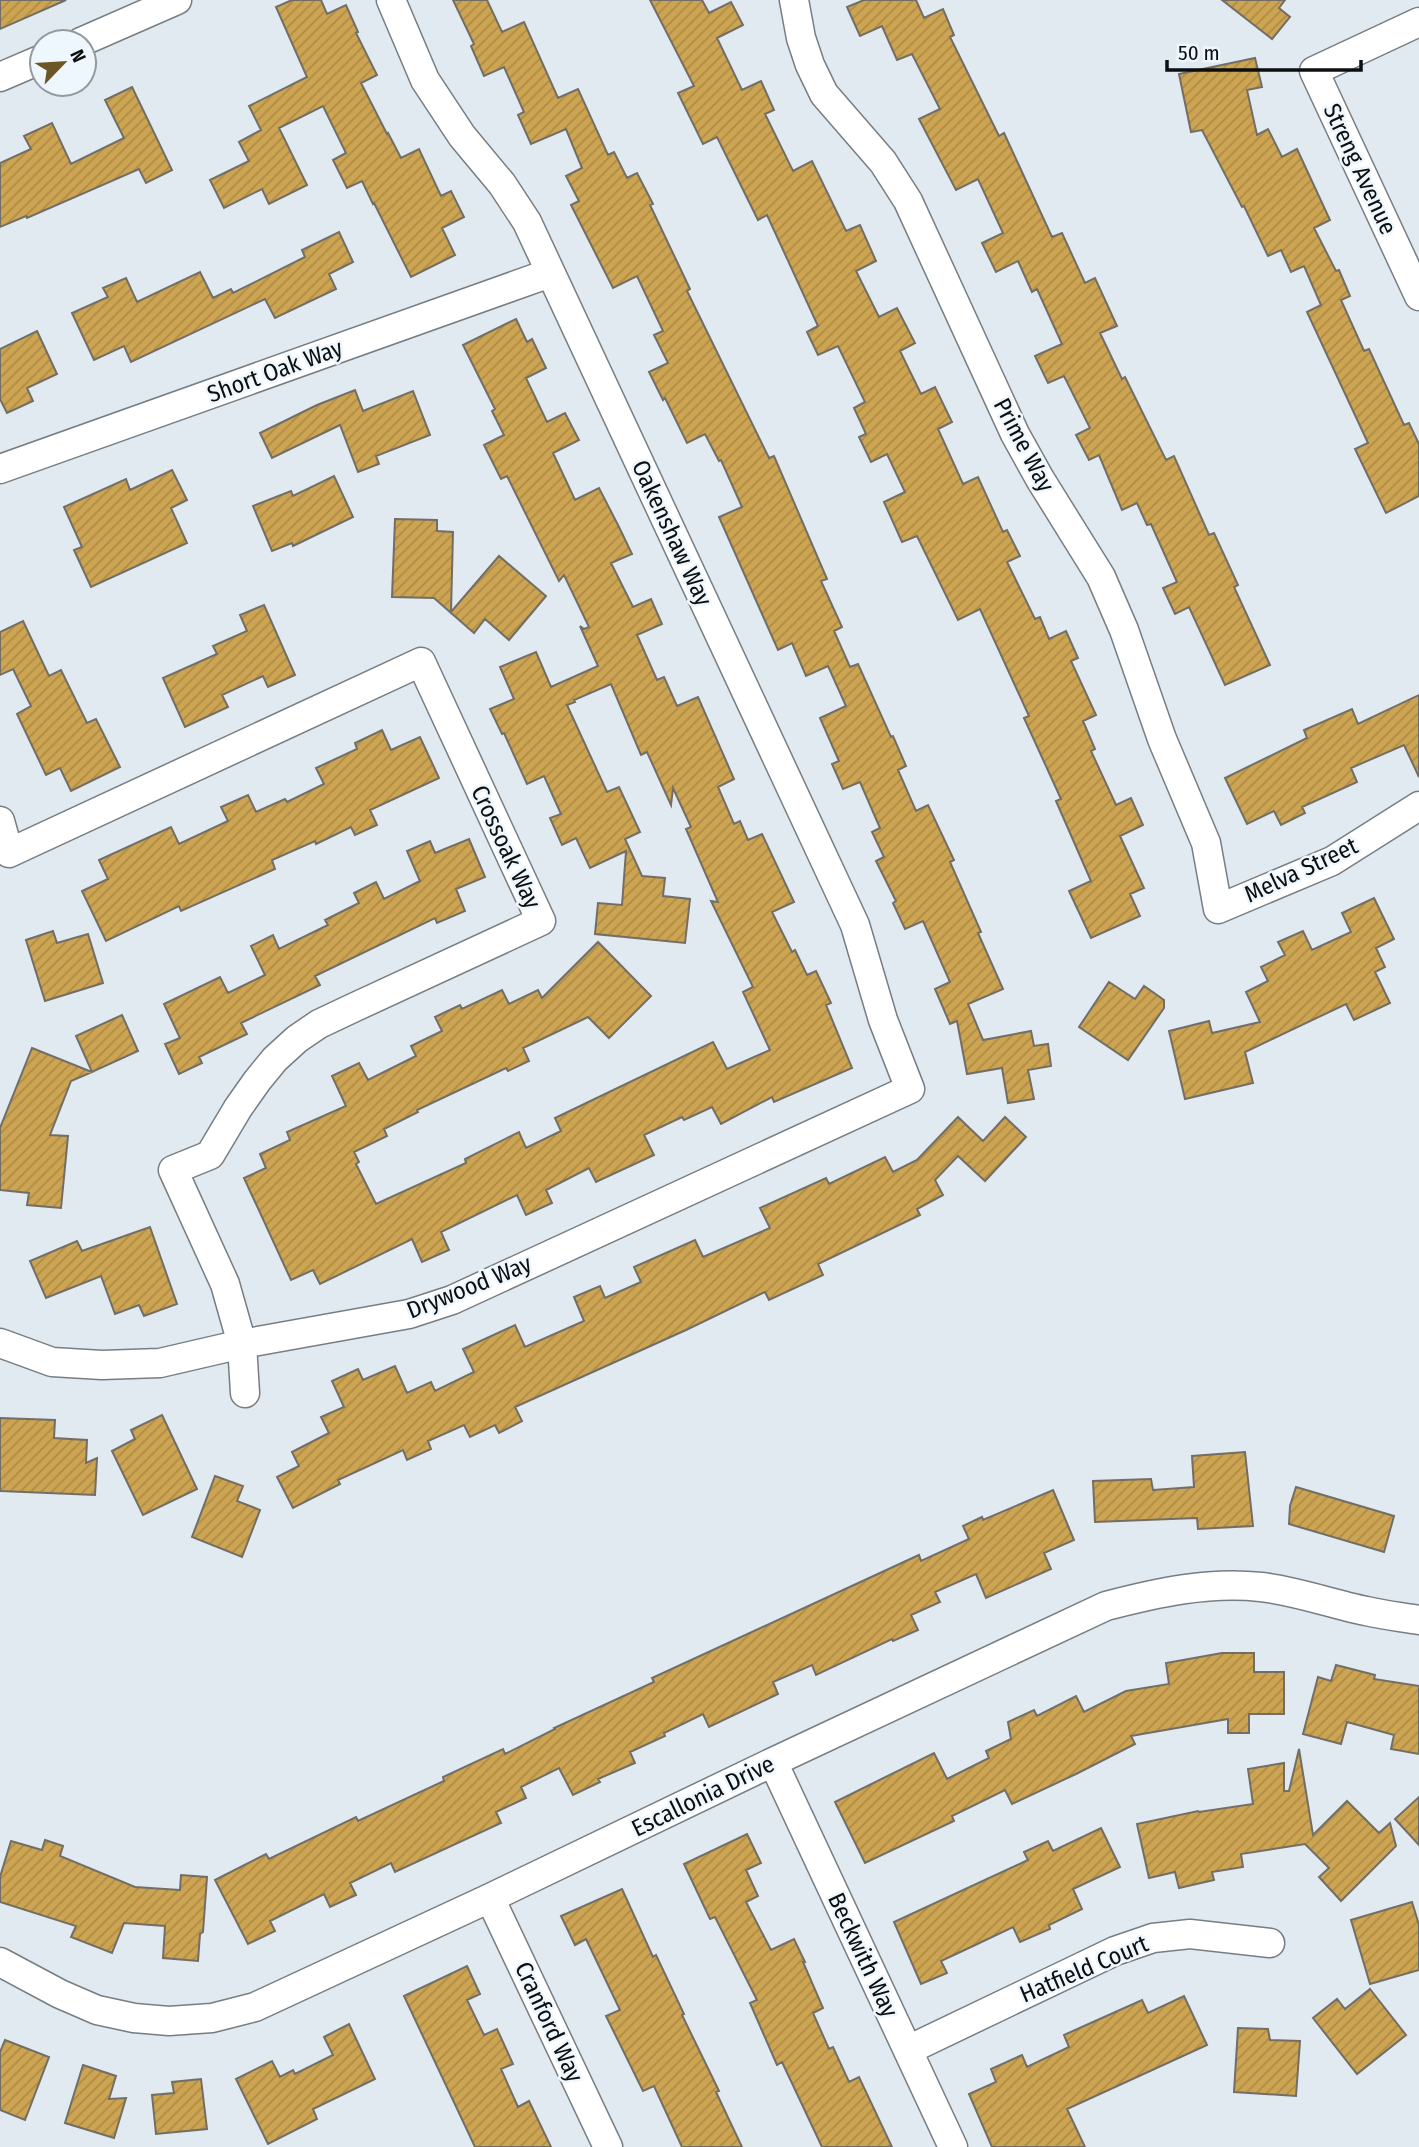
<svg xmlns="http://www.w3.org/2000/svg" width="1419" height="2147" viewBox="0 0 1419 2147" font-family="'Fira Sans Condensed',sans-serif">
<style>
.building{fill:url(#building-hatch);stroke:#726e66;stroke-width:2}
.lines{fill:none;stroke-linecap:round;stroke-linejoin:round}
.minor-casing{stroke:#767e83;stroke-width:31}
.minor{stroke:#fff;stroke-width:28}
.labels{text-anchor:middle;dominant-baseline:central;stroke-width:5;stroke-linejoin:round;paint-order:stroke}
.street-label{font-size:24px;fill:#0c0f10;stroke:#eef7fd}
</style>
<defs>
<pattern id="building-hatch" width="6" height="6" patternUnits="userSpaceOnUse" patternTransform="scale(1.75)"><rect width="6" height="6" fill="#cca452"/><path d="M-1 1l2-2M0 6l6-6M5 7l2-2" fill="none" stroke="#ae8c46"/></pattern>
</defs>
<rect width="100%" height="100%" fill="#e1eaf0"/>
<path class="building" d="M 0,0 L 66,0 L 0,29 Z
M 292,0 L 321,0 L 327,14 L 346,5 L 358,32 L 356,33 L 377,75 L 361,83 L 387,134 L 388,133 L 401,158 L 419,149 L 441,196 L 451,191 L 464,217 L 442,228 L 455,255 L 411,277 L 374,203 L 373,204 L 362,181 L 347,188 L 333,160 L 346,153 L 323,106 L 279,128 L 307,185 L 269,204 L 262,189 L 224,208 L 210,180 L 249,161 L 239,142 L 261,130 L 249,106 L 307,77 L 276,7 Z
M 453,0 L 487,0 L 502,32 L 524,22 L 558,98 L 578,89 L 608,155 L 614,152 L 627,178 L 637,173 L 653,204 L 650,205 L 690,289 L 687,291 L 769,458 L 774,456 L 827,579 L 821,581 L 842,627 L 834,631 L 850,667 L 858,664 L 891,737 L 893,736 L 906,766 L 898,770 L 916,811 L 928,805 L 954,860 L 950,862 L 981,932 L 978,933 L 1003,989 L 968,1004 L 983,1040 L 1031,1031 L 1034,1046 L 1048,1044 L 1051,1066 L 1028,1070 L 1034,1099 L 1008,1103 L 1002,1068 L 967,1074 L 957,1021 L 950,1024 L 935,989 L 950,982 L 923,921 L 905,929 L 893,903 L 896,901 L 876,861 L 884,857 L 872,832 L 880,828 L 860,782 L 843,789 L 832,764 L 839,761 L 820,718 L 846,706 L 828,666 L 806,676 L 792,643 L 778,650 L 719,517 L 742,507 L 721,460 L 719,461 L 705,434 L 687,443 L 665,398 L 663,400 L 649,372 L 668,363 L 654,335 L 663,331 L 637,276 L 613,288 L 571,205 L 579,201 L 566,176 L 582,168 L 566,129 L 531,144 L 518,115 L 524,112 L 504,67 L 484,76 L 471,46 L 474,44 Z
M 650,0 L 702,0 L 709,13 L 731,2 L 743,25 L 717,38 L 742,90 L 761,81 L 774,110 L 765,114 L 793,171 L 812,161 L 846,231 L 860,225 L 876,261 L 856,271 L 879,317 L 897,308 L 915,343 L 900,351 L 921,394 L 935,387 L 952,422 L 938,429 L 963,484 L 978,477 L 1003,532 L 1007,530 L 1020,556 L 1007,562 L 1035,619 L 1040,617 L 1049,639 L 1066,631 L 1078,658 L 1071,661 L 1096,715 L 1083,721 L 1095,749 L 1091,751 L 1116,805 L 1131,798 L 1143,825 L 1120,836 L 1144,888 L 1130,894 L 1140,916 L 1091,938 L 1069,891 L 1091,881 L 1056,801 L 1061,799 L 1024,718 L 1029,716 L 980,609 L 958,620 L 917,536 L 902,542 L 884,502 L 905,492 L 887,454 L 871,462 L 859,437 L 866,434 L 854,408 L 865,402 L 838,346 L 818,355 L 807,332 L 818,326 L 767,215 L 758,220 L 717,137 L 703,144 L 678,93 L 694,86 Z
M 864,0 L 916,0 L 924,18 L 943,9 L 954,35 L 950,37 L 999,136 L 1004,133 L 1052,237 L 1062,233 L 1085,283 L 1095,278 L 1117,326 L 1100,333 L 1122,379 L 1125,377 L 1166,460 L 1174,456 L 1209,535 L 1214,533 L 1238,585 L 1234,587 L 1270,665 L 1225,685 L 1189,607 L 1175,614 L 1163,588 L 1177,582 L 1151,524 L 1147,525 L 1137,503 L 1122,510 L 1099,455 L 1089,460 L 1076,435 L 1090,428 L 1064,376 L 1048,383 L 1035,356 L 1062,344 L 1037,289 L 1032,292 L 1018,261 L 996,272 L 982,243 L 1003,233 L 978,179 L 956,190 L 919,119 L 940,109 L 912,54 L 897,60 L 882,26 L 860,36 L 847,7 Z
M 1222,0 L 1285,0 L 1279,8 L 1290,17 L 1272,39 Z
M 1255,58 L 1262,87 L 1247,90 L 1257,135 L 1268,129 L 1282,157 L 1297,149 L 1330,220 L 1314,228 L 1336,271 L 1339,270 L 1350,296 L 1341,300 L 1364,351 L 1369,349 L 1404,425 L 1409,423 L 1419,444 L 1419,496 L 1386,513 L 1355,449 L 1368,443 L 1307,312 L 1321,305 L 1304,266 L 1291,272 L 1281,250 L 1268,256 L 1244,206 L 1242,207 L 1202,130 L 1191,132 L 1179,74 Z
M 132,87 L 172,170 L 146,183 L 139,169 L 27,218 L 26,216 L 0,227 L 0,163 L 31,149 L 24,136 L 52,123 L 71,164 L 124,138 L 105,100 Z
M 339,232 L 353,262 L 329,274 L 336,289 L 275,318 L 265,299 L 131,362 L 124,346 L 94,360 L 72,313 L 108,297 L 103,288 L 126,278 L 137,302 L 200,272 L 213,298 L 231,289 L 233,293 L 305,257 L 302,250 Z
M 516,319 L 527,342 L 532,339 L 546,368 L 526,378 L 547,422 L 565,413 L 579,440 L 553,453 L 575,500 L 599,488 L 619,527 L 632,554 L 611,563 L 633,607 L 651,599 L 662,624 L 637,635 L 657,680 L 664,677 L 677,706 L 698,697 L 734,779 L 718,787 L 734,824 L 740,821 L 748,840 L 762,834 L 794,902 L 772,912 L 792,952 L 795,950 L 807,975 L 816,971 L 831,1003 L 826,1005 L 852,1068 L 774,1102 L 772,1097 L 721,1124 L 712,1107 L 684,1120 L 682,1117 L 644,1135 L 654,1155 L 596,1182 L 589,1168 L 546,1190 L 552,1203 L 526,1215 L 517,1195 L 441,1232 L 449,1250 L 422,1262 L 412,1239 L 320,1284 L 313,1270 L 291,1280 L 244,1178 L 266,1168 L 260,1154 L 290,1140 L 287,1132 L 346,1106 L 332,1076 L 359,1063 L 368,1080 L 416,1056 L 411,1046 L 442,1031 L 435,1017 L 460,1005 L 462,1009 L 502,990 L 509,1004 L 538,990 L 542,998 L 598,942 L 651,996 L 609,1038 L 588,1017 L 523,1048 L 529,1061 L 508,1071 L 506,1068 L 417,1110 L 418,1112 L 384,1129 L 387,1136 L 354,1152 L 359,1162 L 356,1164 L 376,1204 L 466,1163 L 465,1159 L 519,1132 L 526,1148 L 561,1131 L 555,1118 L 713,1042 L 727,1069 L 770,1050 L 743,992 L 753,987 L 711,901 L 718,902 L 686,829 L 691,827 L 673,788 L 671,805 L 647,752 L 641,755 L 611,684 L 574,700 L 575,702 L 567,705 L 607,792 L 619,787 L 640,832 L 625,839 L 642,876 L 665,878 L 663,896 L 690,899 L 685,943 L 595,934 L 598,903 L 622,905 L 626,851 L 590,868 L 576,838 L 562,845 L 550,818 L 561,814 L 544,776 L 527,784 L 504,733 L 502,734 L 490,709 L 514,699 L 500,667 L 536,652 L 551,687 L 598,666 L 580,626 L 584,629 L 589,627 L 564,575 L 559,581 L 507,476 L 501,479 L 484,445 L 504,435 L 492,411 L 495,409 L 463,345 Z
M 37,331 L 57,374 L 27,388 L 33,401 L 7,413 L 0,399 L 0,349 Z
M 355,390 L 363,411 L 413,391 L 430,435 L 376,456 L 379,464 L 358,472 L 340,425 L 272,458 L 260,433 L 317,405 Z
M 172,470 L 187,500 L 171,508 L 187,543 L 91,587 L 74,550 L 82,547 L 64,507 L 126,479 L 130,490 Z
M 334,476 L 353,517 L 293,546 L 292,543 L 272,551 L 253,506 L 291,491 L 293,496 Z
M 395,519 L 437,520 L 437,531 L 453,532 L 451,612 L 499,556 L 546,596 L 509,640 L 485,619 L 474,633 L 434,598 L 392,597 Z
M 264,605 L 295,675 L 268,687 L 263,676 L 222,695 L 228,707 L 185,727 L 163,678 L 217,654 L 213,646 L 247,631 L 240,615 Z
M 23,621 L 49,676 L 61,670 L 87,723 L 96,719 L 120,767 L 71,791 L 60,768 L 46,775 L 17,714 L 31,706 L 13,669 L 0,675 L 0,632 Z
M 1419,695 L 1419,777 L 1404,745 L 1351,768 L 1357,782 L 1302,807 L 1305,813 L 1281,825 L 1274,811 L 1247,824 L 1225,778 L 1307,738 L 1304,730 L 1352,709 L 1358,724 Z
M 382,730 L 391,750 L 420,737 L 439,778 L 370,810 L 377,825 L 355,835 L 351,827 L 316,844 L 315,841 L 272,860 L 275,869 L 181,911 L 179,906 L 106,941 L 82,891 L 108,879 L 99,860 L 171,827 L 179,844 L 228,821 L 221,807 L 248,795 L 256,812 L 285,799 L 287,802 L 324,784 L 316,768 L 357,749 L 355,743 Z
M 469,839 L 485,877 L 456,889 L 465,911 L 437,923 L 435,918 L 315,976 L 320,985 L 241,1023 L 247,1034 L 199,1057 L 202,1063 L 179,1074 L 165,1044 L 180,1038 L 164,1004 L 220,977 L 228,993 L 265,975 L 251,946 L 273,935 L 279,949 L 328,925 L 325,920 L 359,903 L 354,893 L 376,882 L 384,899 L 420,881 L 407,851 L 430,841 L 435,853 Z
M 1374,898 L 1394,939 L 1376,948 L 1385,967 L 1375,972 L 1390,1003 L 1354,1020 L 1346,1004 L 1245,1052 L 1253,1083 L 1185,1099 L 1169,1031 L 1209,1021 L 1212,1033 L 1260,1022 L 1246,992 L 1268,981 L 1261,967 L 1285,955 L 1278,942 L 1303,931 L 1312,950 L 1351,932 L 1342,913 Z
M 53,931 L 57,943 L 88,934 L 103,983 L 45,1001 L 26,940 Z
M 1109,982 L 1135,999 L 1144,986 L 1164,1000 L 1164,1008 L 1128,1060 L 1079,1027 Z
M 122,1015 L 138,1051 L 92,1072 L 76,1036 Z
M 32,1048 L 92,1072 L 71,1081 L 50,1135 L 68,1136 L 61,1208 L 27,1205 L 29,1193 L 0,1190 L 0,1128 Z
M 958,1117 L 983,1141 L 1005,1117 L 1026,1137 L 985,1181 L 958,1156 L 935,1180 L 943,1195 L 917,1209 L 920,1215 L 818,1264 L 823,1275 L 769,1300 L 765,1292 L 686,1330 L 515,1407 L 522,1421 L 499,1433 L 495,1425 L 470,1437 L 464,1425 L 428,1441 L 431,1449 L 407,1460 L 403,1450 L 338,1480 L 340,1484 L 293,1508 L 277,1477 L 299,1466 L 292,1452 L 329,1433 L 321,1417 L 344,1407 L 332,1381 L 358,1369 L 363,1380 L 395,1366 L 407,1393 L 431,1382 L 435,1391 L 474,1372 L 463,1349 L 515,1325 L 525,1347 L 584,1321 L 574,1297 L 600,1286 L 605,1298 L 641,1282 L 634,1267 L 695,1240 L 703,1257 L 770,1228 L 760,1208 L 826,1178 L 829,1184 L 885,1157 L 893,1172 L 917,1160 Z
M 150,1227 L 177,1304 L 144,1316 L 139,1305 L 115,1314 L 101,1276 L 46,1298 L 30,1261 L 77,1241 L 82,1251 Z
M 162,1415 L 197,1489 L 143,1515 L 112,1451 L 135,1439 L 131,1430 Z
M 0,1418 L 55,1420 L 54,1438 L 87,1440 L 86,1463 L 97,1458 L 95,1495 L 0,1491 Z
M 1245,1452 L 1253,1526 L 1198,1529 L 1197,1518 L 1095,1522 L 1093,1481 L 1151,1479 L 1153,1490 L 1194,1487 L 1192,1456 Z
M 215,1476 L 243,1486 L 237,1501 L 260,1510 L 242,1557 L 192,1537 Z
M 1296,1487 L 1394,1516 L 1384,1552 L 1289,1524 L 1290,1506 Z
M 1053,1490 L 1074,1540 L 1044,1553 L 1051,1569 L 986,1598 L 976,1574 L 935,1592 L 940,1602 L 911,1615 L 918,1630 L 893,1641 L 892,1639 L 816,1675 L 812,1665 L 773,1682 L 778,1694 L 709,1727 L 703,1714 L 664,1733 L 665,1736 L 630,1752 L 635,1763 L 598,1779 L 600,1782 L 573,1795 L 559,1768 L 521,1787 L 526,1798 L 496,1812 L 501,1823 L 395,1872 L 391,1863 L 350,1883 L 356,1895 L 330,1907 L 324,1894 L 270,1921 L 275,1931 L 248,1944 L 215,1880 L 266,1854 L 269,1859 L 356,1817 L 358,1821 L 444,1781 L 443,1777 L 503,1749 L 505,1754 L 555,1729 L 554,1728 L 654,1682 L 652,1678 L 919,1555 L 921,1561 L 969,1539 L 963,1526 L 982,1517 L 983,1520 Z
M 1222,1653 L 1254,1653 L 1254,1672 L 1284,1672 L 1284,1714 L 1249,1714 L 1249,1733 L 1228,1733 L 1228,1719 L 1131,1736 L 1135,1744 L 1076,1774 L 1012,1804 L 1005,1790 L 952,1816 L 954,1821 L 865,1863 L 835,1802 L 934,1753 L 947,1779 L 989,1758 L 986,1751 L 1011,1739 L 1008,1722 L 1034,1710 L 1037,1716 L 1076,1696 L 1084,1712 L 1126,1691 L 1169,1684 L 1166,1663 Z
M 1336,1665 L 1375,1675 L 1374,1679 L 1419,1686 L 1419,1754 L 1391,1749 L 1394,1735 L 1347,1722 L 1341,1744 L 1303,1734 L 1318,1677 L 1331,1681 Z
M 1299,1749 L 1313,1835 L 1347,1801 L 1379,1833 L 1390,1823 L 1396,1846 L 1341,1901 L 1319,1877 L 1329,1868 L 1305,1844 L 1241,1854 L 1243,1867 L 1212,1872 L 1214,1880 L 1179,1888 L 1175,1872 L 1149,1878 L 1137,1824 L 1198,1811 L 1199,1812 L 1253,1804 L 1248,1769 L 1284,1763 L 1284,1791 L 1289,1791 Z
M 1419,1797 L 1419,1845 L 1395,1819 Z
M 1101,1828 L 1120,1867 L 1073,1889 L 1082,1909 L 1049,1925 L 1050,1929 L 1020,1942 L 1013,1927 L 971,1947 L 941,1961 L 947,1973 L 921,1984 L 894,1922 L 1028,1860 L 1024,1852 L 1048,1841 L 1053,1851 Z
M 747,1834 L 761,1863 L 746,1870 L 758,1896 L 746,1902 L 771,1950 L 794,1939 L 805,1962 L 803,1962 L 823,2008 L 813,2013 L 829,2049 L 833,2047 L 849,2082 L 859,2077 L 892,2147 L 822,2147 L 782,2062 L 777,2065 L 750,2003 L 757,2000 L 715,1917 L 710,1919 L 684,1864 Z
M 45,1840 L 63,1846 L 60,1856 L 135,1887 L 180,1890 L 181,1875 L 207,1877 L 203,1932 L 200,1934 L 198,1961 L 163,1958 L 165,1926 L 124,1923 L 112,1953 L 71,1937 L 76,1926 L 0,1902 L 0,1877 L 11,1841 L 42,1850 Z
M 622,1889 L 653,1957 L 656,1955 L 684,2014 L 682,2015 L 719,2091 L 716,2092 L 742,2147 L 682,2147 L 654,2086 L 643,2091 L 606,2016 L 620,2010 L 586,1939 L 575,1945 L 561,1916 Z
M 1412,1902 L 1419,1925 L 1419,1970 L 1370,1984 L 1351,1920 Z
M 467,1966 L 480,1994 L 467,2000 L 484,2035 L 497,2029 L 513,2064 L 501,2069 L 518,2107 L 529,2101 L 551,2147 L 475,2147 L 404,1996 Z
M 1370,1989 L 1406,2035 L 1357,2074 L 1313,2018 L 1337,1999 L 1345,2009 Z
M 1184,1996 L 1207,2045 L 1067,2109 L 1085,2147 L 992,2147 L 969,2094 L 996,2082 L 991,2069 L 1022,2055 L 1027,2067 L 1069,2047 L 1064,2035 L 1093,2022 L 1142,2000 L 1148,2013 Z
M 349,2024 L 375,2079 L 313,2109 L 317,2119 L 268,2144 L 236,2079 L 272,2061 L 280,2077 L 293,2070 L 295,2074 L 333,2055 L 324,2037 Z
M 1238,2028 L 1268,2029 L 1270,2040 L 1300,2041 L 1296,2096 L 1234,2092 Z
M 5,2040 L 49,2057 L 25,2120 L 0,2110 L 0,2052 Z
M 83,2065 L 116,2076 L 109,2099 L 126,2098 L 114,2138 L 65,2123 Z
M 201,2079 L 207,2129 L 156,2134 L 152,2095 L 174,2093 L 172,2082 Z"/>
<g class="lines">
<g class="minor-casing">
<path id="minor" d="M 794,0 L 801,38 L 810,65 L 824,94 L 883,162 L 908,201 L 1015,434 L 1040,479 L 1101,577 L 1124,630 L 1162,739 L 1206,843 L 1218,909 L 1332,861 L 1419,806
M 1419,22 L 1314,71 L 1419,296
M 81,42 L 177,0
M 0,77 L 42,59
M 0,469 L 550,273
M 0,821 L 9,853 L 421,662 L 541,921 L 355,1007 L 319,1024 L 297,1039 L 275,1059 L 257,1081 L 238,1108 L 210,1155 L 173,1170 L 225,1284 L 242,1344 L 245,1393
M 0,1343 L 52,1362 L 102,1365 L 160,1363 L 242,1344 L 409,1314 L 452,1300 L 910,1089 L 883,1020 L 855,925 L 527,222 L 502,184 L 462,136 L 425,80 L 391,0
M 773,1762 L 953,2147
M 490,1898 L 608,2147
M 0,1962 L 60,1994 L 97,2010 L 134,2018 L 169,2021 L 212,2018 L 255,2007 L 490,1898 L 773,1762 L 1106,1606 C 1156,1593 1209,1581 1261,1587 C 1297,1591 1331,1604 1366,1611 C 1383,1615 1401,1617 1419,1620
M 908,2050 L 1115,1951 L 1153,1938 L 1190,1934 L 1270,1943"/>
</g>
<use href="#minor" class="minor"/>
</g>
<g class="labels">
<g class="street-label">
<text transform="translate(1360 169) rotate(65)">Streng Avenue</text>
<text transform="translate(275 371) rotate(-20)">Short Oak Way</text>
<text transform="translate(1024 445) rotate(62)">Prime Way</text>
<text transform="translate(672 533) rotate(65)">Oakenshaw Way</text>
<text transform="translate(506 847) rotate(65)">Crossoak Way</text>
<text transform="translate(1301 870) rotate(-25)">Melva Street</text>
<text transform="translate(469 1287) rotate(-22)">Drywood Way</text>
<text transform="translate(703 1796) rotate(-26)">Escallonia Drive</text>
<text transform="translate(863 1955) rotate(65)">Beckwith Way</text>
<text transform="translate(1084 1969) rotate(-23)">Hatfield Court</text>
<text transform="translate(549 2022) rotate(65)">Cranford Way</text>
</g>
</g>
<g transform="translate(63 63) rotate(65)"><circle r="33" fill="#eef7fd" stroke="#949a9e" stroke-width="2"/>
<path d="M0-5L12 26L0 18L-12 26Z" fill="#6d5626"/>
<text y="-10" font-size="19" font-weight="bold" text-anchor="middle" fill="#0c0f10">N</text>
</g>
<path d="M1167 60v10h194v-10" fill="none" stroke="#0c0f10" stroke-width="3.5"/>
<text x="1178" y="60" font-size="21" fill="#0c0f10" stroke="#eef7fd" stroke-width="5" paint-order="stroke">50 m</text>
</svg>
